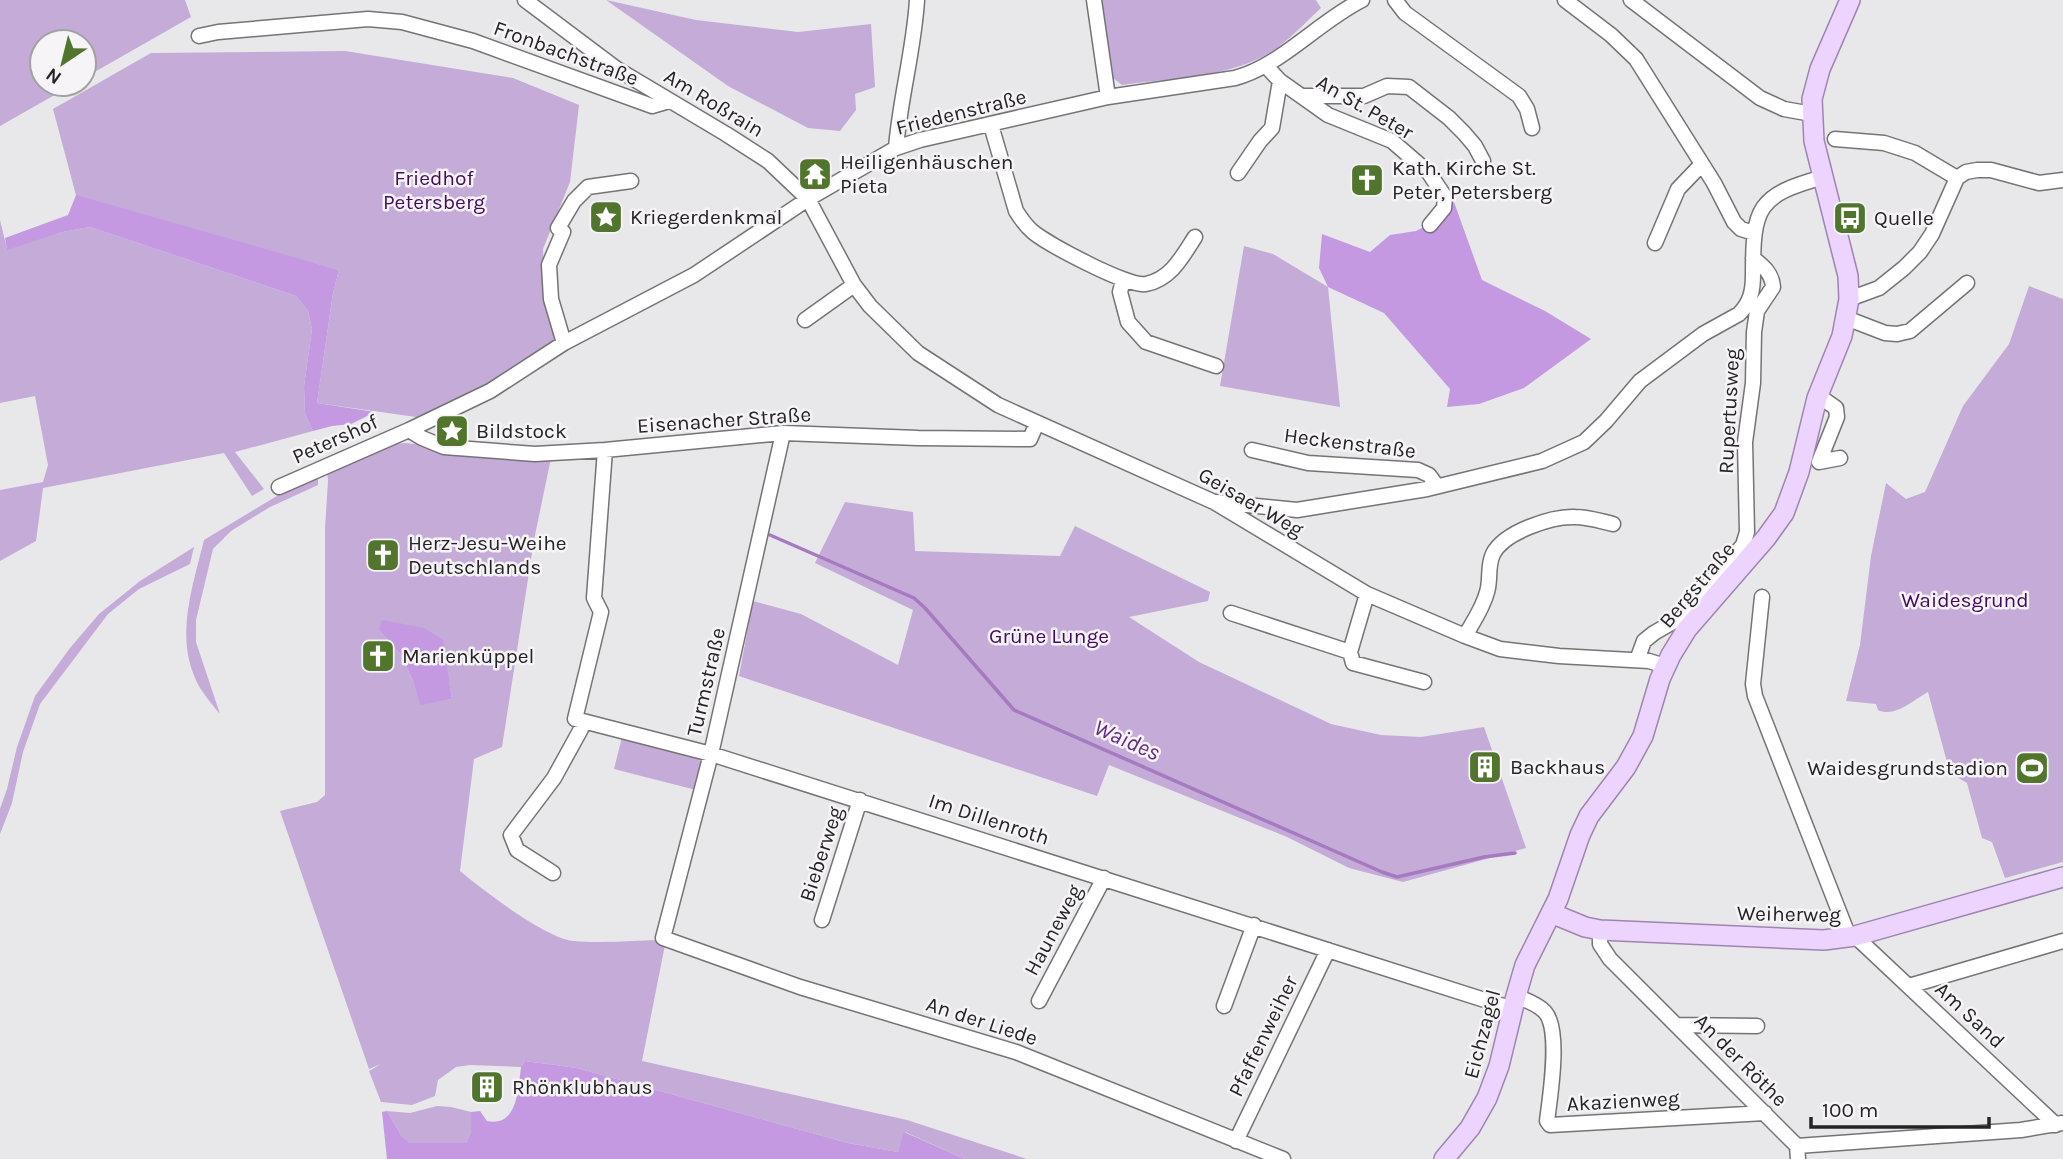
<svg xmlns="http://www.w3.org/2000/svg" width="2063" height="1159" viewBox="0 0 2063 1159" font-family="Karla,sans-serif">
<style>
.green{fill:#c5abd8;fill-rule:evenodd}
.forest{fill:#c499e1}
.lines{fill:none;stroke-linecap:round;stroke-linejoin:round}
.stream{stroke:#a57ac1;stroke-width:3.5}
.minor-casing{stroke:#757376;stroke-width:17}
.major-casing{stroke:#9f84b2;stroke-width:22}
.minor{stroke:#fff;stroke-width:14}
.major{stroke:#edd4fe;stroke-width:19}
.labels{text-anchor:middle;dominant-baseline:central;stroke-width:5;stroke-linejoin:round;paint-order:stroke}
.street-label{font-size:21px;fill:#242425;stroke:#f6f4f7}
.poi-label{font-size:21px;fill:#242425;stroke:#f6f4f7;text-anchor:start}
.park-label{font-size:21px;fill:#450962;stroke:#f6f4f7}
.water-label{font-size:23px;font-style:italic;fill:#632d82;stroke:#f6f4f7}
</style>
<rect width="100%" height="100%" fill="#e8e7ea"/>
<path class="green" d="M 0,0 L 185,0 L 191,17 L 84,78 L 84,42 L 42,42 L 42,84 L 74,84 L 0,126 Z
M 606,0 L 696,20 L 798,32 L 871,24 L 875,87 L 855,94 L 856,110 L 840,131 L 808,128 L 728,86 Z
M 1101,0 L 1316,0 L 1321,8 C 1307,21 1293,36 1277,48 C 1235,78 1172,78 1122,85 L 1113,78 Z
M 345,51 L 513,78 L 579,105 L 570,182 L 543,249 L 546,304 L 559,342 L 488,387 L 423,418 L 317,403 L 333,293 L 339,270 L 77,199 L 53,109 L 151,53 Z
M 0,220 L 7,249 L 63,232 L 90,227 L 296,296 L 308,311 L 312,329 L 304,386 L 305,414 L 313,431 L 235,452 L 264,489 L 252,496 L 224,453 L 43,488 L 36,541 L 0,561 L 0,490 L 43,482 L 48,465 L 35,396 L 0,403 Z
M 1244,246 L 1273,254 L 1328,287 L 1340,407 L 1220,386 Z
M 2029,286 L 2063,299 L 2063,862 L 2005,878 L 1992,842 L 1982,838 L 1967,783 L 1950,773 L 1928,692 C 1913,700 1895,718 1878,710 L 1876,704 L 1846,701 L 1860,645 L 1871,556 L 1886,483 L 1906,499 L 1925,492 L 1963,406 L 2009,344 Z
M 405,443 L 551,458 L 534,540 L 502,747 L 474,759 L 460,871 C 483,890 546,939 574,941 C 604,944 636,940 666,940 L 642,1061 L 907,1120 L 1027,1159 L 965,1159 L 905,1132 L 898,1152 L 848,1143 L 577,1068 L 525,1061 L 521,1067 L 470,1065 L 456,1067 L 438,1080 L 435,1096 L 412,1105 L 381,1102 L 369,1071 L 381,1064 L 369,1069 L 280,811 L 317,802 L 325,795 L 325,529 L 328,481 L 327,470 L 387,445 ZM 379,630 L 448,676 L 452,699 L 420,704 L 413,681 L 401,655 Z
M 318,476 L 318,485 L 270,507 L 231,531 L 213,549 L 196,620 L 196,642 L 220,714 C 213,706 206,697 200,688 C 173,641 192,589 204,540 L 290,488 Z
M 845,502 L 913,512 L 915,551 L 1060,556 L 1075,526 L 1210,592 L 1208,601 L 1129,617 L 1199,662 L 1331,724 L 1381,735 L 1421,737 L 1484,727 L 1526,848 L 1403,882 L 1349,868 L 1287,837 L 1109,765 L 1097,796 L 739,676 L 753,601 L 801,614 L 898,665 L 913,610 L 815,563 Z
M 194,547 L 190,564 L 139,589 L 108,614 L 40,704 L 23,752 L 12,803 L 0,834 L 0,809 L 7,789 L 17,747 L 35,696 L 70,648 L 99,614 L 140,581 Z
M 623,733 L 705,753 L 696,790 L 614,769 Z
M 437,1106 L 451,1107 L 471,1112 L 471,1132 L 466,1143 L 410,1143 L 401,1135 L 387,1111 L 410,1113 Z"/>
<path class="forest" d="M 76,195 L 339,270 L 333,293 L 317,403 L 375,412 L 351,424 L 332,426 L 313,431 L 305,414 L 304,386 L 312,329 L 308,311 L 296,296 L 90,227 L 63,232 L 7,250 L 5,238 L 68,215 Z
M 1454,202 L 1482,280 L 1545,311 L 1591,339 L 1524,388 L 1479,404 L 1447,407 L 1450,389 L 1384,313 L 1328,287 L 1319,268 L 1322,234 L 1370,252 L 1390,235 L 1416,231 L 1441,218 Z
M 382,620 L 424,628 L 443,640 L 452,699 L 420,705 L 413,681 L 401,655 L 379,630 Z
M 525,1061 L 577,1068 L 848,1143 L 898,1152 L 904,1132 L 965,1159 L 387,1159 L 382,1112 L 387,1111 L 401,1135 L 410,1143 L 466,1143 L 471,1132 L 471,1112 L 480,1111 L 487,1121 C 518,1127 518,1089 521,1067 Z"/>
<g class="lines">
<path class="stream" d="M 770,535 L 914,598 L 925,608 L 1014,710 L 1382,872 L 1397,877 L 1484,857 L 1515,853"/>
<g class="minor-casing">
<path id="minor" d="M 525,0 L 617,69 L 726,134 L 768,161 L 808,199 L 854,285 L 870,306 L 918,353 L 998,405 L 1214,502 L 1367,594 L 1465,636 L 1500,649 L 1559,656 L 1649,661 L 1665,666
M 1094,0 L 1108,97
M 1395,0 L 1405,13 L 1519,96 L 1527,109 L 1532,128
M 1565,0 L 1611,35 L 1636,59 L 1714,183 L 1734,222 L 1741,229 L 1754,233
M 1631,0 L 1760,98 L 1784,109 L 1812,114
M 199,36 L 218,32 L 368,19 L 402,22 L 473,41 L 652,106 L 669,101
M 1266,66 L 1280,81 L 1328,115 L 1392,141 L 1429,173 L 1445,197 L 1444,208 L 1430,225
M 1304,96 L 1364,96 L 1387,86 L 1409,87 L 1449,118 L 1464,133 L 1475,146 L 1483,161
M 991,125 L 1016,211 C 1021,219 1026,226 1033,232 C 1048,244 1129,288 1146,284 C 1171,279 1182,257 1195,237
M 1835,139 L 1884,143 L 1915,153 L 1957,178
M 896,148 C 900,98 914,50 917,0
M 1238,173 L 1260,141 L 1272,128 L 1280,81
M 1655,243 L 1678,189 L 1702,164
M 1123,280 L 1120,292 L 1128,322 L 1146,342 L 1216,366
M 1849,299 L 1879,288 L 1904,268 L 1920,252 L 1932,234 L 1957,178 L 1966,172 L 1977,170 L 1991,170 L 2039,183 L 2063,180
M 1846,318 L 1885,333 L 1897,334 L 1910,331 L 1967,283
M 805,320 L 854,285
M 564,343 L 551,299 L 549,265 L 563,232 L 558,228 L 574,201 L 588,187 L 631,181
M 1817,398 L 1826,401 L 1836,408 L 1837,417 L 1819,462 L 1840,458
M 409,430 L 422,438 L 444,447 L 535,454 L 605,450 L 783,433 L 918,438 L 1030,439 L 1037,423
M 783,433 L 711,754 L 663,938 L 800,987 L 1016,1052 L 1283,1159
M 605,450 L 594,598 L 601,612 L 575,719 L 711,754 L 1513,1009
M 1252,450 L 1308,463 L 1418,470 L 1429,475 L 1437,486
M 279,487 L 409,430 L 490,391 L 564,343 L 694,275 L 808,199 L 896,148 L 920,140 L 1108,97 L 1235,78 C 1282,65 1318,22 1362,0
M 1217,502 L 1297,510 L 1427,489 L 1542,461 L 1584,442 L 1606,421 L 1640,381 L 1703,334 L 1739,314 C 1751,302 1753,290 1753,274 C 1753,208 1757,195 1824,177
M 1367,594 L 1350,652 L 1353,663 L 1424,682
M 1762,597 L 1753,684 L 1755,696 L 1849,937
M 1231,613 L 1350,652
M 1465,636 C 1473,622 1483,608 1487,592 C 1491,580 1487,566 1493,554 C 1504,532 1552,516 1575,517 C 1588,517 1600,521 1613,524
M 1637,660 L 1644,641 L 1654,633 L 1678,619 L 1743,545 L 1747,532 L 1745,442 L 1753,383 L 1754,332 L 1757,311 L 1773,287 C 1772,273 1763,266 1753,258
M 553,873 L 517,850 L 511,835 L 554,778 L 581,729 L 582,722
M 822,920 L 860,800
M 1600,930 L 1600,944 L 1610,959 L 1797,1146 L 1798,1159
M 1855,936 L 2056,1125
M 1909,986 L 2063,941
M 1516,996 C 1525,1000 1538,1004 1545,1012 C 1561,1030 1550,1097 1547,1121 L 1550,1125 L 1765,1113
M 1039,1001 L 1104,878
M 1224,1006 L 1254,925
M 1676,1025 L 1757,1026
M 1236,1141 L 1328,950
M 1797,1146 L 2021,1130 L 2062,1123"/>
</g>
<g class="major-casing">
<path id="major" d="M 1551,913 L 1585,927 L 1600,930 L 1824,940 L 1855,936 L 2063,877
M 1444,1159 L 1470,1128 L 1487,1098 L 1499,1066 L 1516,996 L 1525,965 L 1558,899 L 1580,835 L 1589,816 L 1626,767 L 1643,736 L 1660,679 L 1671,655 L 1687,629 L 1766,538 L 1784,513 L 1799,472 L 1817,398 L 1842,336 L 1849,299 L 1848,276 L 1814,141 L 1812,99 L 1820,69 L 1850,0"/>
</g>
<use href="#minor" class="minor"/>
<use href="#major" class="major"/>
</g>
<defs>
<g id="temple-square" transform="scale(1.75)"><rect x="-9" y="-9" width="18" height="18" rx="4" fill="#52752e" stroke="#f6f4f7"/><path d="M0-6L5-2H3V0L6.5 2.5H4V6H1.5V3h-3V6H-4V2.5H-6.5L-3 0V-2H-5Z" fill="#fff"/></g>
<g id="church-square" transform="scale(1.75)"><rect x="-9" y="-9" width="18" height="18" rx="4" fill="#52752e" stroke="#f6f4f7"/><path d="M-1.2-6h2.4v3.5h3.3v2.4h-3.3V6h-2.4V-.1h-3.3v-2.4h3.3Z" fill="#fff"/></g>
<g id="sight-square" transform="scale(1.75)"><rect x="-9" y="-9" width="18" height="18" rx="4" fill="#52752e" stroke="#f6f4f7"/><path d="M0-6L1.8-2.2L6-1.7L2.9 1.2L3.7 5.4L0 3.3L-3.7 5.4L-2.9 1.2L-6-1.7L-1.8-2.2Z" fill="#fff"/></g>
<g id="bus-square" transform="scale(1.75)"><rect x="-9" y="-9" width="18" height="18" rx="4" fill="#52752e" stroke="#f6f4f7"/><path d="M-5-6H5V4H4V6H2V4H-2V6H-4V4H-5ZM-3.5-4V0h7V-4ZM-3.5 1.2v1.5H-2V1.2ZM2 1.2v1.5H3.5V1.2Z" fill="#fff"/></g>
<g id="building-square" transform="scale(1.75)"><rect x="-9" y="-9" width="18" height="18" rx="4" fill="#52752e" stroke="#f6f4f7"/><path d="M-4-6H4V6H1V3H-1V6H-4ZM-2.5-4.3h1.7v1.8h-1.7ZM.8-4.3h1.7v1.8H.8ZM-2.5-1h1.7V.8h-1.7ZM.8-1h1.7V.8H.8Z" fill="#fff"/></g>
<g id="stadium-square" transform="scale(1.75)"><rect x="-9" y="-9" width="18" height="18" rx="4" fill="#52752e" stroke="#f6f4f7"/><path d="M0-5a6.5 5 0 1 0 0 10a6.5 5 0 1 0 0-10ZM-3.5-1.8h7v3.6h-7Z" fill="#fff"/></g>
</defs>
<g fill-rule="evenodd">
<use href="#temple-square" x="815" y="174"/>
<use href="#church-square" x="1367" y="180"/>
<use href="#sight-square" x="606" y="217"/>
<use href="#bus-square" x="1850" y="218"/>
<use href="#sight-square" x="452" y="431"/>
<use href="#church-square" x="383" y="555"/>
<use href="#church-square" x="378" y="656"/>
<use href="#building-square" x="1485" y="767"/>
<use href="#stadium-square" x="2032" y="768"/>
<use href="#building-square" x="487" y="1087"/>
</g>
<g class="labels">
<g class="street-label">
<text transform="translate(566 53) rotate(20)">Fronbachstraße</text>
<text transform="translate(714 103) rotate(31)">Am Roßrain</text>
<text transform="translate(1365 107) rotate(30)">An St. Peter</text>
<text transform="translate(961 112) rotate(-14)">Friedenstraße</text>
<text transform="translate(1729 411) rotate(-87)">Rupertusweg</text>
<text transform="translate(724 420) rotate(-4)">Eisenacher Straße</text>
<text transform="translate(335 439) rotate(-24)">Petershof</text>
<text transform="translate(1350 443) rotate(7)">Heckenstraße</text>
<text transform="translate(1251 502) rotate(30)">Geisaer Weg</text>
<text transform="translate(1697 585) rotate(-50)">Bergstraße</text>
<text transform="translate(706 682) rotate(-77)">Turmstraße</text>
<text transform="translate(989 819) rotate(18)">Im Dillenroth</text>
<text transform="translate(821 854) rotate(-72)">Bieberweg</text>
<text transform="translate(1789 914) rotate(1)">Weiherweg</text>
<text transform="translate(1053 930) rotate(-62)">Hauneweg</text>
<text transform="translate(1970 1015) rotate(43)">Am Sand</text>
<text transform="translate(982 1021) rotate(18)">An der Liede</text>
<text transform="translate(1482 1034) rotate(-75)">Eichzagel</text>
<text transform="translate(1263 1036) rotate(-64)">Pfaffenweiher</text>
<text transform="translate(1741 1060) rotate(45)">An der Röthe</text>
<text transform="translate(1623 1101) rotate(-3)">Akazienweg</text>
</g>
<g class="poi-label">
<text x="840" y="162">Heiligenhäuschen<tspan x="840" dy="24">Pieta</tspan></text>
<text x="1392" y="168">Kath. Kirche St.<tspan x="1392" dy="24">Peter, Petersberg</tspan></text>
<text x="630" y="217">Kriegerdenkmal</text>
<text x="1874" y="218">Quelle</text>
<text x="476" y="431">Bildstock</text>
<text x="408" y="543">Herz-Jesu-Weihe<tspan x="408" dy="24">Deutschlands</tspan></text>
<text x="402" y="656">Marienküppel</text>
<text x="1510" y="767">Backhaus</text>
<text x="2008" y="768" text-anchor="end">Waidesgrundstadion</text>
<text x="512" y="1087">Rhönklubhaus</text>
</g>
<g class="park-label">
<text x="434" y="178">Friedhof<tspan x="434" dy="24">Petersberg</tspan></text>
<text x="1965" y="600">Waidesgrund</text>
<text x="1049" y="636">Grüne Lunge</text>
</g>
<g class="water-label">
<text transform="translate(1127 740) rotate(24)">Waides</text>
</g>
</g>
<g transform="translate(63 63) rotate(215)"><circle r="33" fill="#f6f4f7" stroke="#a2a1a3" stroke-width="2"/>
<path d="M0-5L12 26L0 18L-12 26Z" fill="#52752e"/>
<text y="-10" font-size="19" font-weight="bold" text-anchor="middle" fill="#242425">N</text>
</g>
<path d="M1811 1117v10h178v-10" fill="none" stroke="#242425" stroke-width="3.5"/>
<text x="1822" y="1117" font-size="21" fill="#242425" stroke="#f6f4f7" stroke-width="5" paint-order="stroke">100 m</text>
</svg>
